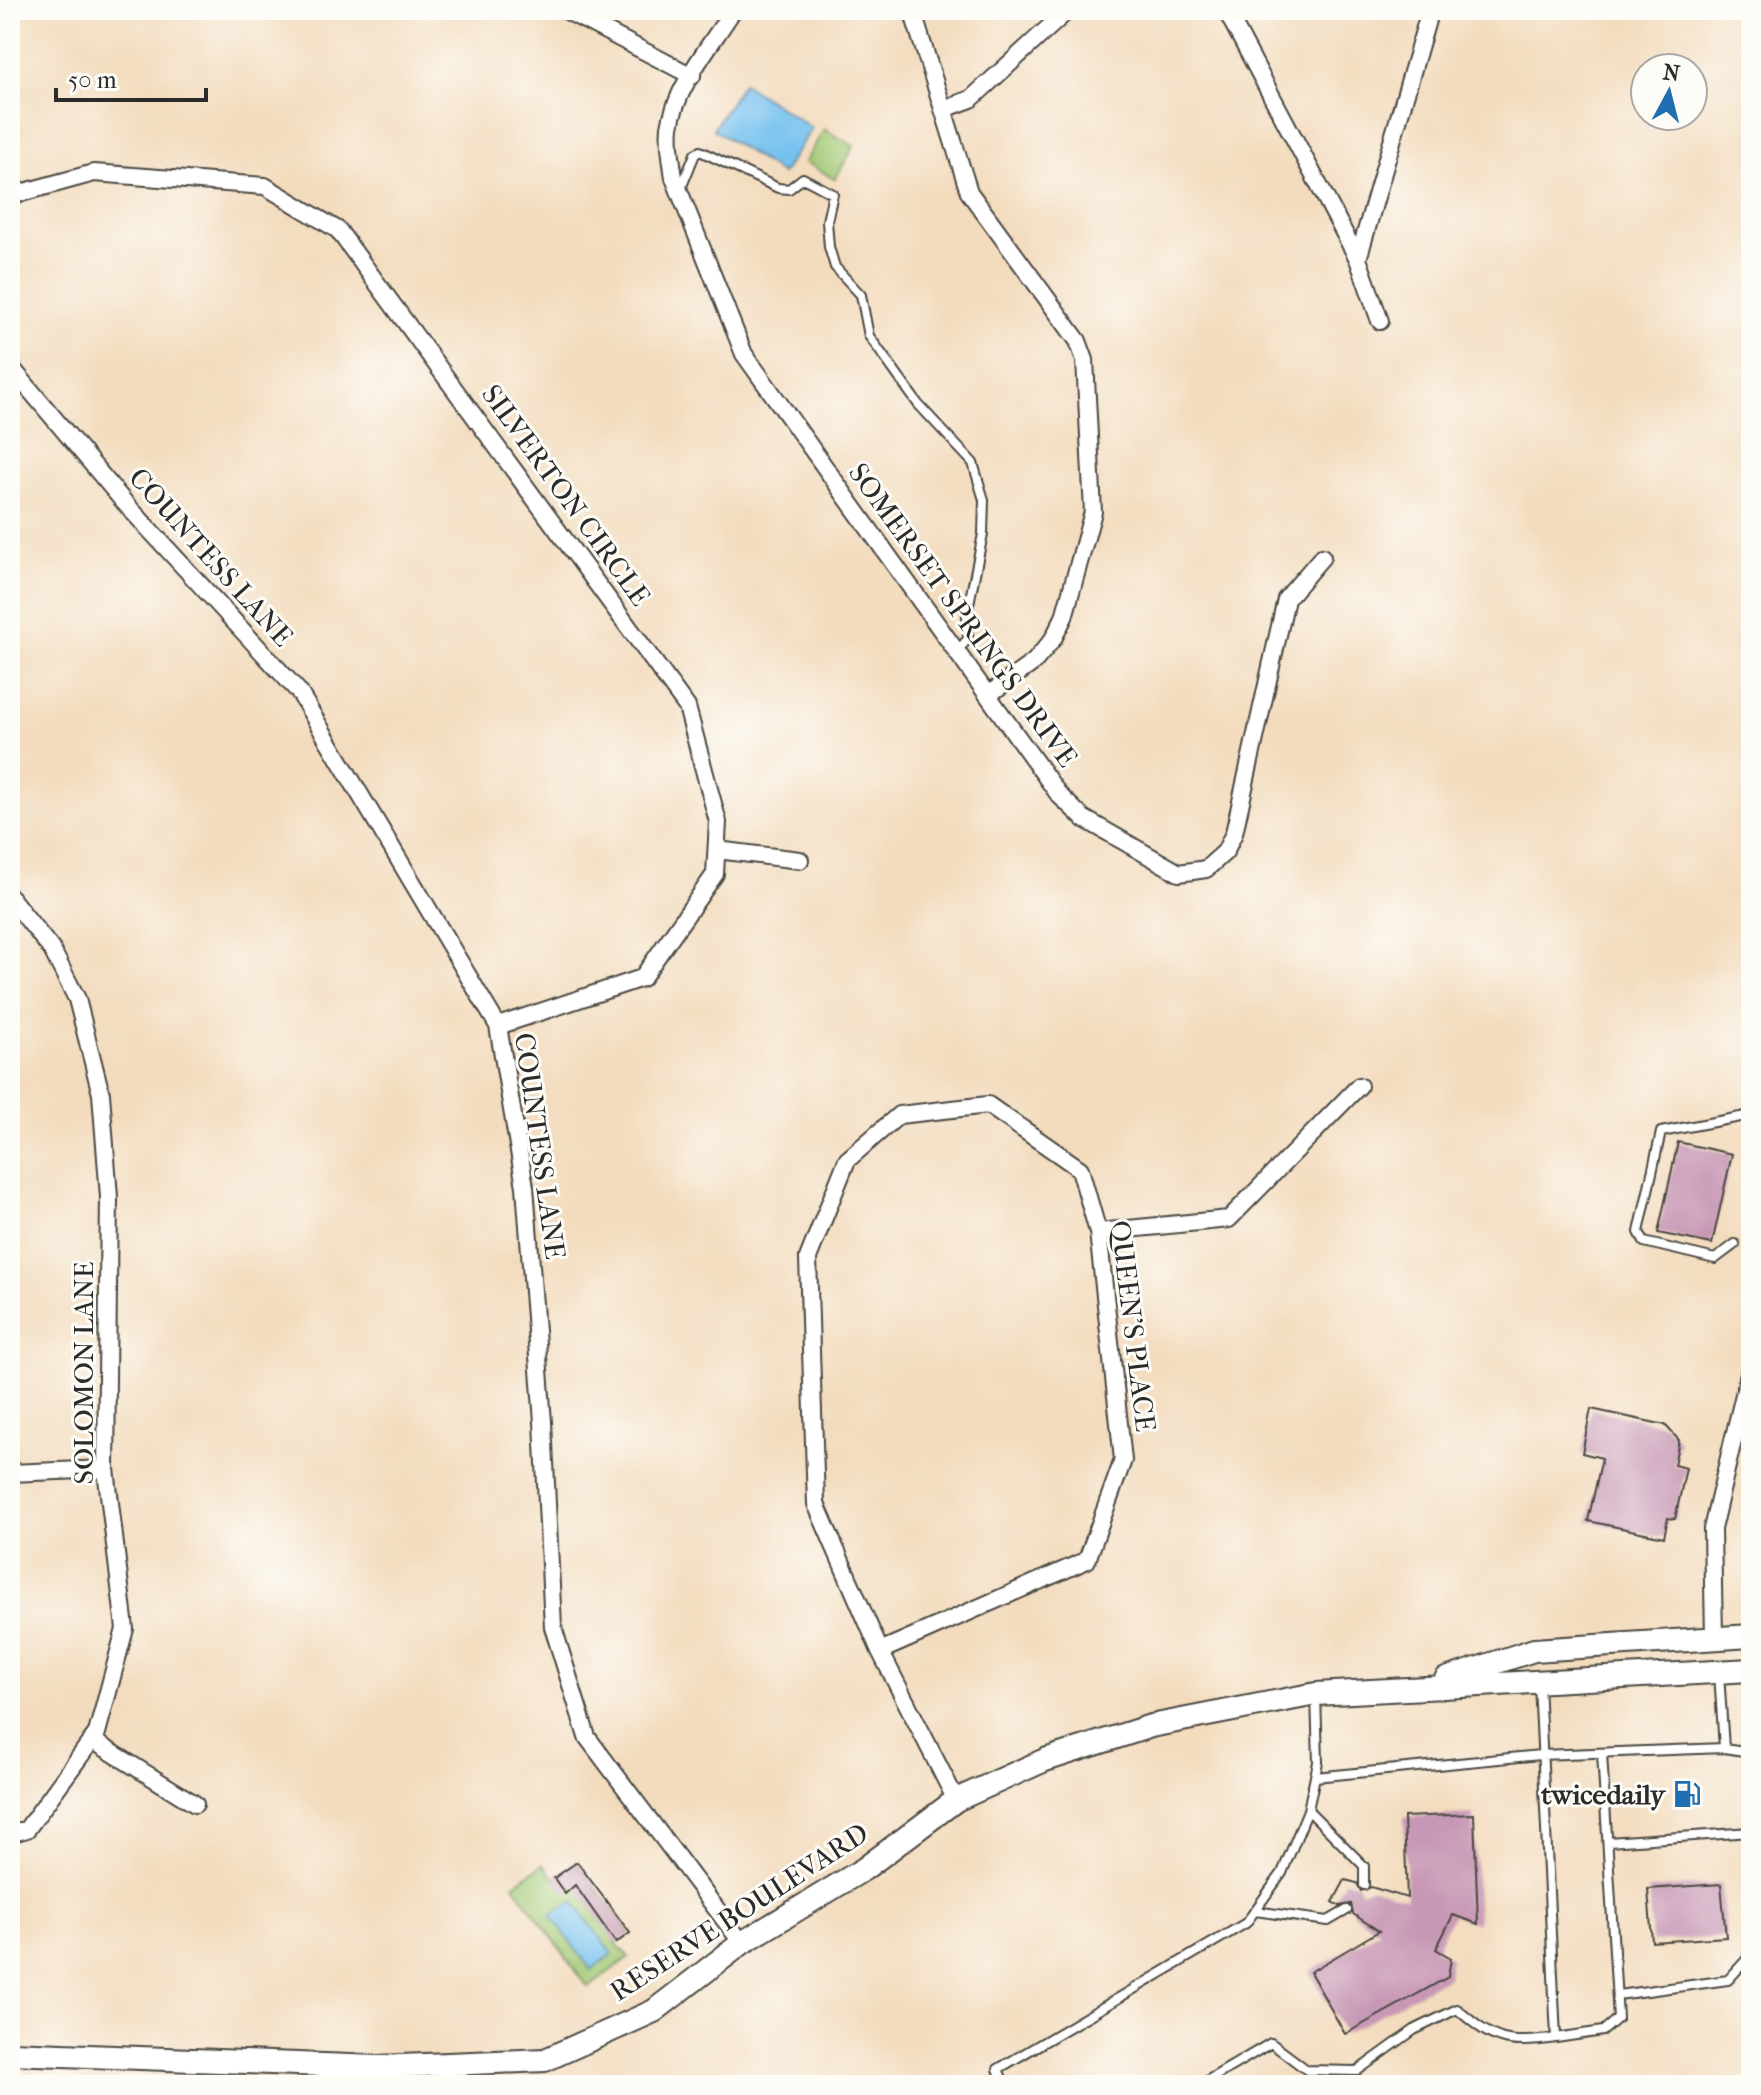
<svg xmlns="http://www.w3.org/2000/svg" width="1761" height="2095" viewBox="0 0 1761 2095" font-family="'IM FELL French Canon',serif">
<style>
.green{fill:#a2c974;stroke:#667a50;stroke-width:2}
.water{fill:#75c1ef;stroke:#50768d;stroke-width:2}
.building{fill:#c798b5}
.lines{fill:none;stroke-linecap:round;stroke-linejoin:round}
.service-casing{stroke:#494641;stroke-width:12}
.minor-casing{stroke:#494641;stroke-width:20}
.tertiary-casing{stroke:#494641;stroke-width:26}
.service{stroke:#fff;stroke-width:8}
.minor{stroke:#fff;stroke-width:16}
.tertiary{stroke:#fff;stroke-width:22}
.labels{text-anchor:middle;dominant-baseline:central;stroke-width:6;stroke-linejoin:round;paint-order:stroke}
.street-label{font-size:28px;fill:#2b2b2b;stroke:#fdfcf7}
.poi-label{font-size:28px;font-weight:bold;fill:#2b2b2b;stroke:#fdfcf7;text-anchor:end}
</style>
<rect width="100%" height="100%" fill="#fdfcf7"/>
<filter id="ink" filterUnits="userSpaceOnUse"><feTurbulence type="fractalNoise" baseFrequency=".0125" numOctaves="2"/><feDisplacementMap in="SourceGraphic" scale="16" xChannelSelector="R" yChannelSelector="G"/><feConvolveMatrix kernelMatrix="1 2 1 2 8 2 1 2 1" color-interpolation-filters="sRGB"/></filter>
<filter id="wash" filterUnits="userSpaceOnUse"><feTurbulence type="fractalNoise" baseFrequency=".006" numOctaves="4" result="noise"/><feDisplacementMap in="SourceGraphic" scale="32" xChannelSelector="R" yChannelSelector="G"/><feGaussianBlur stdDeviation="1.8" result="paint"/><feColorMatrix in="noise" values="0 0 0 0 0 0 0 0 0 0 0 0 0 0 0 0 0 1.4 0 .05"/><feComposite in="paint" operator="in"/></filter>
<g filter="url(#wash)">
<rect width="100%" height="100%" fill="#f3dcbe"/>
<path class="green" d="M 824,129 L 854,146 L 835,179 L 805,162 Z
M 577,1862 L 630,1933 L 616,1943 L 629,1957 L 588,1987 L 514,1885 L 543,1864 L 554,1878 Z"/>
<path class="water" d="M 743,83 L 812,128 L 782,174 L 713,129 Z
M 573,1901 L 612,1954 L 591,1970 L 551,1915 Z"/>
<g id="blocks">
<path class="building" d="M 1678,1142 L 1732,1154 L 1712,1244 L 1658,1233 Z
M 1591,1409 L 1665,1425 L 1679,1440 L 1674,1465 L 1686,1468 L 1675,1519 L 1668,1518 L 1664,1537 L 1588,1521 L 1602,1458 L 1582,1453 Z
M 1474,1814 L 1478,1924 L 1453,1915 L 1436,1949 L 1451,1958 L 1448,1977 L 1345,2034 L 1310,1972 L 1379,1931 L 1353,1914 L 1351,1904 L 1340,1906 L 1333,1902 L 1345,1880 L 1357,1883 L 1361,1891 L 1371,1887 L 1407,1898 L 1404,1817 Z
M 577,1862 L 630,1933 L 616,1943 L 575,1885 L 565,1894 L 554,1878 Z
M 1721,1884 L 1726,1937 L 1652,1942 L 1648,1889 Z"/>
</g>
</g>
<g filter="url(#ink)">
<use href="#blocks" fill-opacity="0" stroke="#494641" stroke-width="2"/>
<g class="lines">
<g class="service-casing">
<path id="service" d="M 680,191 L 695,154 L 700,151 L 778,188 L 789,189 L 803,178 L 833,194 L 827,221 L 829,247 L 835,267 L 861,295 L 869,336 L 918,404 L 973,463 L 984,500 L 983,534 L 967,614 L 968,639 L 957,651
M 1735,1244 L 1715,1259 L 1644,1242 L 1639,1232 L 1661,1132 L 1751,1115
M 1724,1748 L 1751,1752
M 1315,1777 L 1540,1755 L 1724,1748 L 1719,1674
M 1308,1810 L 1364,1866 L 1364,1885
M 1608,1842 L 1751,1832
M 1255,1911 L 1328,1921 L 1347,1910
M 1618,1995 L 1728,1980 L 1748,1958 L 1751,1930
M 1556,2038 L 1603,2031 L 1618,2018 L 1602,1753
M 1005,2085 L 998,2069 L 1246,1923 L 1282,1873 L 1308,1810 L 1318,1762 L 1316,1695
M 1200,2085 L 1271,2043 L 1307,2070 L 1357,2071 L 1414,2030 L 1457,2009 C 1495,2042 1506,2045 1556,2038 L 1539,1683"/>
</g>
<g class="minor-casing">
<path id="minor" d="M 565,10 L 692,76
M 733,10 C 711,45 676,86 670,127 C 668,144 672,162 674,178 L 744,354 L 1059,795 L 1083,818 L 1179,873 L 1206,869 L 1225,852 L 1234,833 L 1286,599 L 1322,557
M 912,10 L 969,192 L 1078,341 L 1085,360 L 1093,512 L 1064,617 L 1053,639 L 1034,662 L 988,695
M 1226,10 L 1358,259 L 1380,321
M 944,109 L 971,99 L 1068,10
M 10,196 L 94,173 L 265,186 L 338,230 L 687,707 L 718,822 L 715,874 L 642,978 L 498,1026
M 1358,259 L 1430,10
M 10,366 L 124,502 L 299,692 L 498,1026 L 525,1187 L 543,1422 L 553,1627 L 587,1737 L 742,1943
M 717,850 L 800,860
M 10,897 L 52,950 L 77,999 L 101,1094 L 109,1197 L 106,1469 L 125,1629 L 97,1733 L 27,1829 L 10,1834
M 1098,1232 L 1229,1219 L 1359,1086
M 10,1473 L 106,1469
M 1714,1637 L 1712,1529 L 1751,1365
M 880,1651 L 1087,1560 L 1123,1460 L 1098,1232 L 1080,1169 L 988,1105 L 899,1115 L 847,1160 L 808,1258 L 816,1504 L 880,1651 L 956,1800
M 92,1740 L 195,1804"/>
</g>
<g class="tertiary-casing">
<path id="tertiary" d="M 1446,1679 L 1534,1650 L 1751,1636
M 10,2053 L 377,2067 L 545,2060 L 654,2011 L 742,1943 L 864,1869 L 956,1800 L 1045,1760 L 1151,1726 L 1316,1694 L 1751,1670"/>
</g>
<use href="#service" class="service"/>
<use href="#minor" class="minor"/>
<use href="#tertiary" class="tertiary"/>
</g>
</g>
<defs>
<g id="fuel-bare" transform="scale(2.16)"><path d="M-5.5-6h7V0h2V4h1.3V-2.5L3-4.5l.8-.8L6-3V5H2.5V1h-1V6h-7ZM-4.2-4.7v3.2H.2V-4.7Z" fill="#1f6fb2" stroke="#fdfcf7" stroke-width="2.5" paint-order="stroke"/></g>
</defs>
<g fill-rule="evenodd">
<use href="#fuel-bare" x="1687" y="1794"/>
</g>
<g class="labels">
<g class="street-label">
<text transform="translate(566 495) rotate(54)">SILVERTON CIRCLE</text>
<text transform="translate(211 557) rotate(48)">COUNTESS LANE</text>
<text transform="translate(963 615) rotate(54)">SOMERSET SPRINGS DRIVE</text>
<text transform="translate(540 1146) rotate(82)">COUNTESS LANE</text>
<text transform="translate(1133 1326) rotate(83)">QUEEN'S PLACE</text>
<text transform="translate(83 1373) rotate(-90)">SOLOMON LANE</text>
<text transform="translate(739 1912) rotate(-33)">RESERVE BOULEVARD</text>
</g>
<g class="poi-label">
<text x="1665" y="1794">twicedaily</text>
</g>
</g>
<rect width="1761" height="2095" fill="none" stroke="#fdfcf7" stroke-width="40"/>
<g transform="translate(1669 92) rotate(7)"><circle r="38" fill="#fdfcf7" stroke="#a9a8a5" stroke-width="2"/>
<path d="M0-6L14 30L0 20L-14 30Z" fill="#1f6fb2"/>
<text y="-12" font-size="22" font-weight="bold" text-anchor="middle" fill="#2b2b2b">N</text>
</g>
<path d="M56 88v12h150v-12" fill="none" stroke="#2b2b2b" stroke-width="4"/>
<text x="68" y="88" font-size="24" fill="#2b2b2b" stroke="#fdfcf7" stroke-width="6" paint-order="stroke">50 m</text>
</svg>
